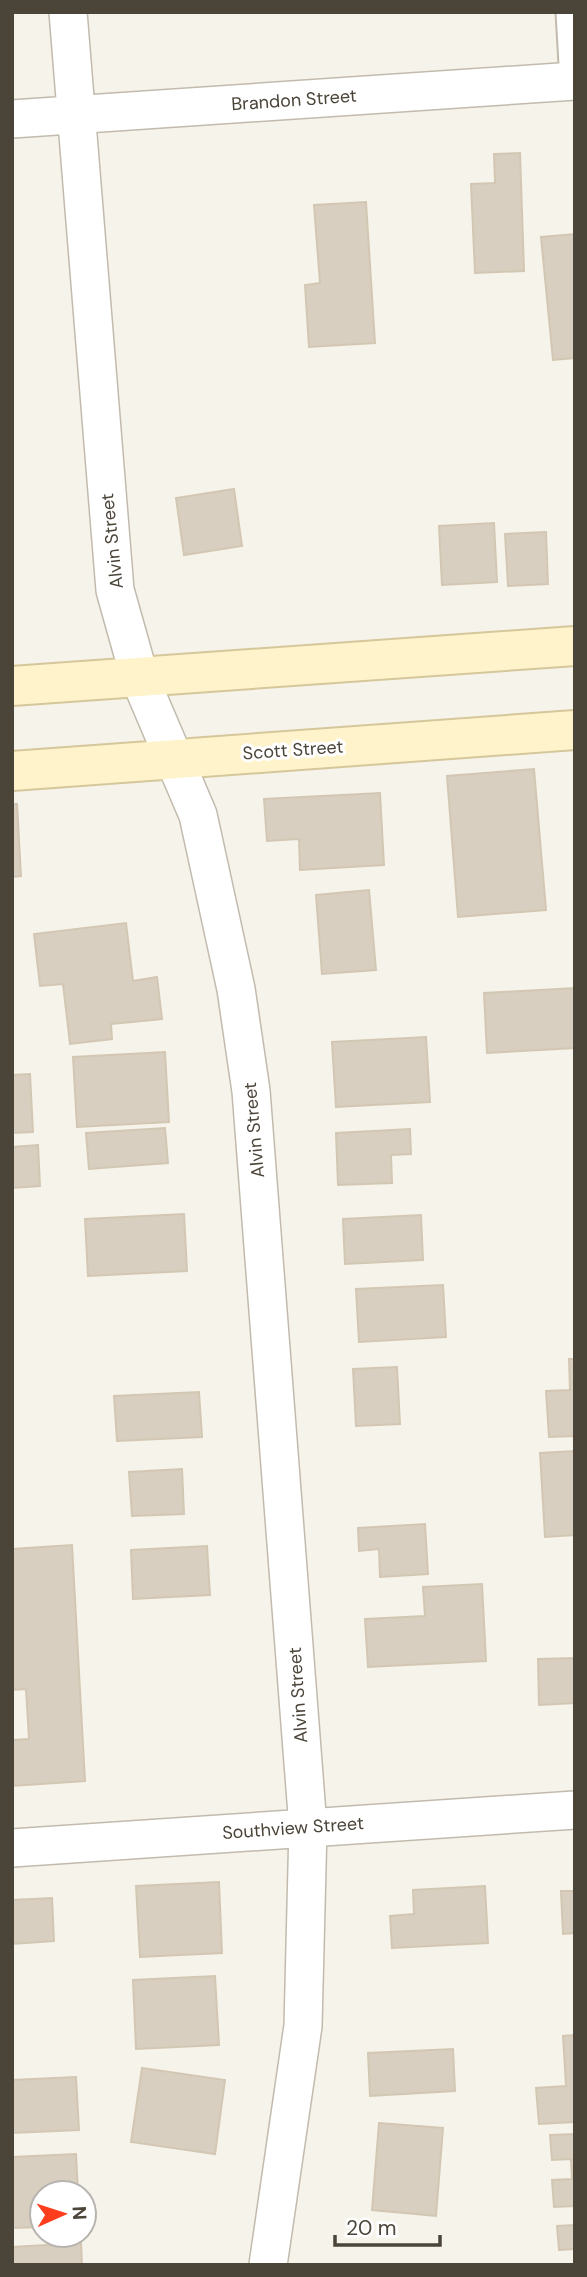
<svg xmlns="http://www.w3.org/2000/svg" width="587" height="2277" viewBox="0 0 587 2277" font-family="'DM Sans',sans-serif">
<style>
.building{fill:#d8cfc0;stroke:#d3c7b3;stroke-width:2}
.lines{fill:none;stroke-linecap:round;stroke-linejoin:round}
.lane-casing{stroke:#c2bbad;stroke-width:23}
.street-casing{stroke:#c2bbad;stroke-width:40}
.secondary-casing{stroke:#d6c79b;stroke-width:42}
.lane{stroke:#fff;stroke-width:19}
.street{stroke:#fff;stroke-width:37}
.secondary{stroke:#fff3cc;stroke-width:38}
.labels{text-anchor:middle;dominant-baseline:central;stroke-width:6;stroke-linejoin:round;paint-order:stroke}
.street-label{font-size:18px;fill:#4b4439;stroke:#fff}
</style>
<rect width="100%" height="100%" fill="#f6f3eb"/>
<path class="building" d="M 520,153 L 524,271 L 475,273 L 471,184 L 495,183 L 494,154 Z
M 366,202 L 375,343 L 309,347 L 305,285 L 320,283 L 314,205 Z
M 575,234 L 575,358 L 553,360 L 541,237 Z
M 234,489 L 242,546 L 184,555 L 176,498 Z
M 494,523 L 497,582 L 442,585 L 439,526 Z
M 546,532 L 548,584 L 508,586 L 505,534 Z
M 534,769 L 546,910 L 458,917 L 447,776 Z
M 380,793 L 384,865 L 300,870 L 299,839 L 267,841 L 264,799 Z
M 12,804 L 17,804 L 21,876 L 12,877 Z
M 369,890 L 376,970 L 322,974 L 316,895 Z
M 126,923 L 133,981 L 157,977 L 162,1019 L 111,1024 L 112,1039 L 70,1044 L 63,984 L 40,986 L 34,934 Z
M 575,988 L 575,1048 L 487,1053 L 484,993 Z
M 426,1037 L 430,1102 L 336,1107 L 332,1042 Z
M 165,1052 L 169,1122 L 77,1127 L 73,1057 Z
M 30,1074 L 33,1132 L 12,1133 L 12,1075 Z
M 165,1128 L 168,1163 L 89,1169 L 86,1133 Z
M 410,1129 L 411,1154 L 391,1155 L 392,1183 L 338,1185 L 336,1133 Z
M 38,1145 L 40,1186 L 12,1188 L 12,1147 Z
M 184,1214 L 187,1271 L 88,1276 L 85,1219 Z
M 421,1215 L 423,1260 L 345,1264 L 343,1219 Z
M 443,1285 L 446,1337 L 359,1342 L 356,1289 Z
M 569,1359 L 575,1359 L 575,1436 L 549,1437 L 546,1391 L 570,1390 Z
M 397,1367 L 400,1424 L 356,1426 L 353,1369 Z
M 199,1392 L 202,1437 L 117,1441 L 114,1396 Z
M 575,1451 L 575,1535 L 545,1537 L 540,1453 Z
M 182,1469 L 184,1514 L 132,1516 L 129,1472 Z
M 425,1524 L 428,1574 L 380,1577 L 379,1549 L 359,1551 L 358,1528 Z
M 72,1545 L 85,1781 L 12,1786 L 12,1740 L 29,1739 L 26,1689 L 12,1690 L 12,1549 Z
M 207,1546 L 210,1595 L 133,1599 L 131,1550 Z
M 482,1584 L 486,1661 L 368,1667 L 365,1619 L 425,1616 L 423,1587 Z
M 575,1658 L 575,1703 L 539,1705 L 538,1659 Z
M 219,1882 L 222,1953 L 140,1957 L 136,1886 Z
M 485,1886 L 488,1943 L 392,1948 L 390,1916 L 414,1914 L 413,1890 Z
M 561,1891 L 575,1891 L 575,1933 L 563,1934 Z
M 52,1898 L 54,1941 L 12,1944 L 12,1900 Z
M 215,1976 L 219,2045 L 136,2049 L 133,1980 Z
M 575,2035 L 575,2122 L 539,2124 L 536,2088 L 566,2086 L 563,2036 Z
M 453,2049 L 455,2091 L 370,2096 L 368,2053 Z
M 142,2068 L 225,2080 L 215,2154 L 131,2142 Z
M 76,2077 L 79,2130 L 12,2133 L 12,2080 Z
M 379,2123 L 443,2128 L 436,2216 L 372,2210 Z
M 575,2134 L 575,2206 L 554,2207 L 552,2180 L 572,2179 L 571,2159 L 552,2160 L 550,2135 Z
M 76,2154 L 78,2193 L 42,2193 L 42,2227 L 12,2228 L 12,2157 Z
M 575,2225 L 575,2249 L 559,2250 L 557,2226 Z
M 81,2243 L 82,2265 L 12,2265 L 12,2247 Z"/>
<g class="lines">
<g class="lane-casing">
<path id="lane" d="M 566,12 L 570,82"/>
</g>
<g class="street-casing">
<path id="street" d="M 68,12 L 115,590 L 140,679 L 198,815 L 236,989 L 251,1091 L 308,1827 L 303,2026 L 268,2265
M 12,119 L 575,81
M 12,1848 L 575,1810"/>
</g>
<g class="secondary-casing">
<path id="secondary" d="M 12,686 L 575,646
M 12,771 L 575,730"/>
</g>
<use href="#lane" class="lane"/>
<use href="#street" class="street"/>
<use href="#secondary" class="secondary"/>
</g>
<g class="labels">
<g class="street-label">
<text transform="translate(294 100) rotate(-4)">Brandon Street</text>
<text transform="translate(112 541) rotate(-96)">Alvin Street</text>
<text transform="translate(293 750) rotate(-4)">Scott Street</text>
<text transform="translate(254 1130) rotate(-95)">Alvin Street</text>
<text transform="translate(298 1695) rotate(-94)">Alvin Street</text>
<text transform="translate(293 1828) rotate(-4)">Southview Street</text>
</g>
</g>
<rect width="587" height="2277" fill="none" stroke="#4b4439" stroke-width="28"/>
<g transform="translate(63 2214) rotate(87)"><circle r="33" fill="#ffffff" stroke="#b7b4b0" stroke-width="2"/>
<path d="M0-5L12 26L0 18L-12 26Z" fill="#fd3d1c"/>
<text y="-10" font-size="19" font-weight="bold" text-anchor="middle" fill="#4b4439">N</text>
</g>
<path d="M335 2235v10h105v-10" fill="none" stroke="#4b4439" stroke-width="3.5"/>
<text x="346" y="2235" font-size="21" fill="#4b4439" stroke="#ffffff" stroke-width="5" paint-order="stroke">20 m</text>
</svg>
